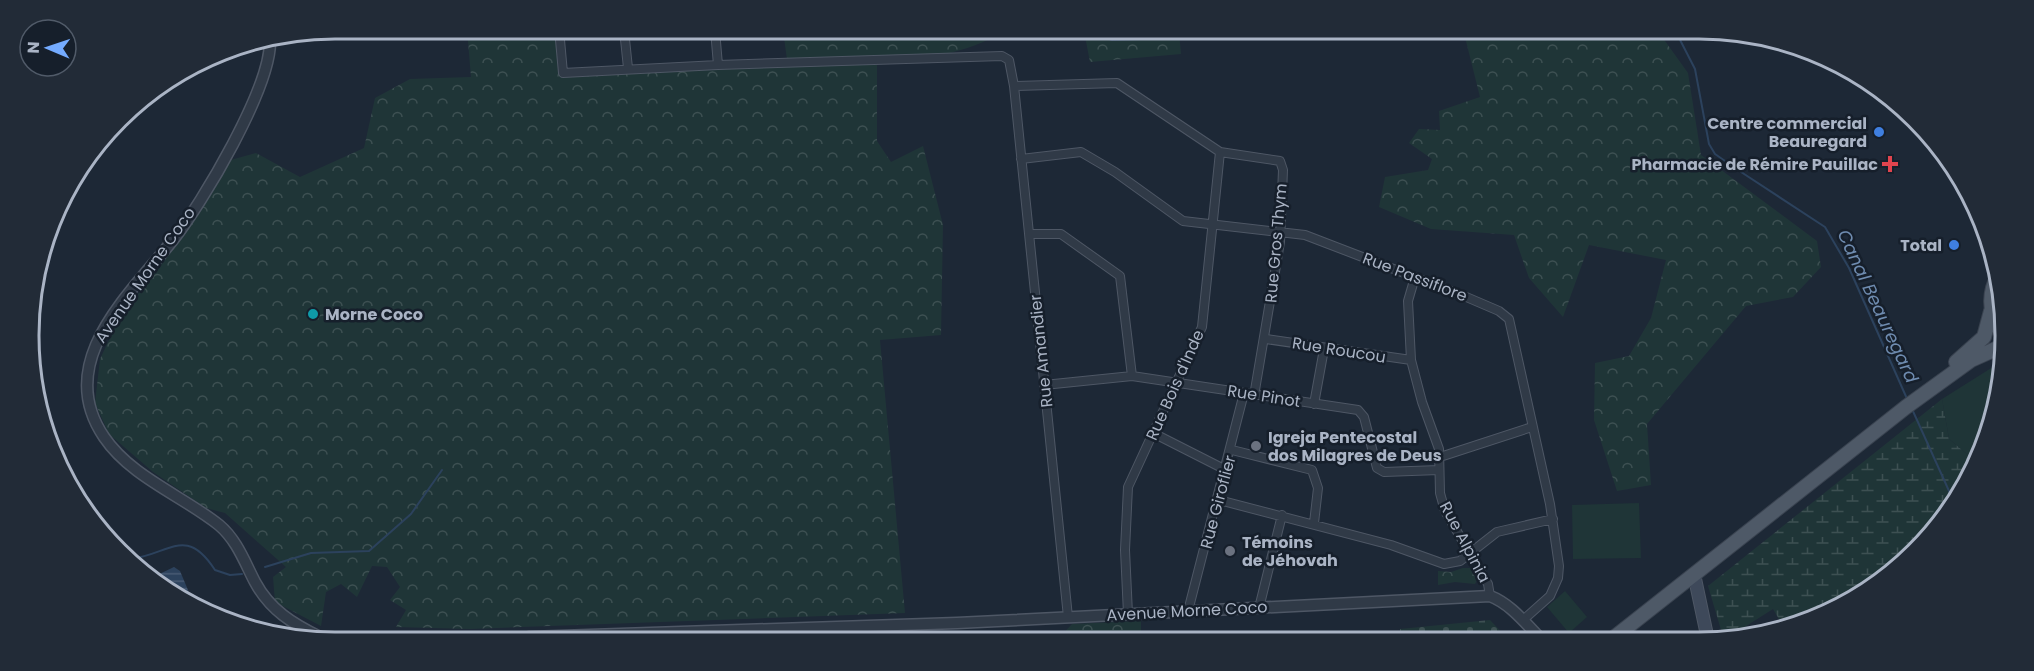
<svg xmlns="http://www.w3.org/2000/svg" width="2034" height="671" viewBox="0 0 2034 671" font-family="Poppins,sans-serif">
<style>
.grass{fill:#1f3537}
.forest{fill:url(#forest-crowns)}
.wetland{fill:url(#wetland-marsh)}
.cemetery{fill:url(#cemetery-stones)}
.water{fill:url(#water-rules)}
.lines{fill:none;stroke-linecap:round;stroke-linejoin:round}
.stream{stroke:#2c425d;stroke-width:2}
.canal{stroke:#2c425d;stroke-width:8}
.minor-casing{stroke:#4e5765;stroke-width:10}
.tertiary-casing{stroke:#4e5765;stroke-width:13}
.secondary-casing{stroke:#4e5765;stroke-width:14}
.primary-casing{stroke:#3a4350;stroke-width:16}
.minor{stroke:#303a47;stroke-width:8}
.tertiary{stroke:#303a47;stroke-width:10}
.secondary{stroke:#3e495a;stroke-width:12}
.primary{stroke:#4e5967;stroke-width:14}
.shop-dot{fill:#3f7fe0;stroke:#161f2b;stroke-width:2}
.health-dot{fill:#e0444e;stroke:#161f2b;stroke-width:2}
.culture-dot{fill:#0f9aa8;stroke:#161f2b;stroke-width:2}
.worship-dot{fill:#6b7280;stroke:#161f2b;stroke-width:2}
.labels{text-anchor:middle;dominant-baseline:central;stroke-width:5;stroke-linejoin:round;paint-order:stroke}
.poi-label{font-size:16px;font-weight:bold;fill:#aab4c5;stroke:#161f2b;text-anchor:end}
.street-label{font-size:16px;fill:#aab4c5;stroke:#161f2b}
.water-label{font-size:18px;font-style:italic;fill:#6f8cb0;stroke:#161f2b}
.rim{fill:none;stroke:#aab4c5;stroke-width:3}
</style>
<defs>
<pattern id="forest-crowns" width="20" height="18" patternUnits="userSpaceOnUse" patternTransform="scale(1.5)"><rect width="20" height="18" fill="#1f3537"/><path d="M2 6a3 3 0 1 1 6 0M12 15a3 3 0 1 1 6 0" fill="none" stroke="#3d5052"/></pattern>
<pattern id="wetland-marsh" width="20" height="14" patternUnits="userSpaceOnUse" patternTransform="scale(1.5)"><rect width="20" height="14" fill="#1f3537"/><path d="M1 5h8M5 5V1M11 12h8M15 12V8" fill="none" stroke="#3d5052"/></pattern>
<pattern id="cemetery-stones" width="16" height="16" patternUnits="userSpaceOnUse" patternTransform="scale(1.5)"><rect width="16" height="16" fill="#1f3537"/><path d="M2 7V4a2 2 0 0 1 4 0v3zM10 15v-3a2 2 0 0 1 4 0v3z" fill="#3d5052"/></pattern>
<pattern id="water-rules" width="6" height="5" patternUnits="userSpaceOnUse" patternTransform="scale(1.5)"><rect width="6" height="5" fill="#2c425d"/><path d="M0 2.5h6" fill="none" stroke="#485b73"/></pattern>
</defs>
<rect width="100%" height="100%" fill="#1d2836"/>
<path class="grass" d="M 1996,365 L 2000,365 L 2000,396 L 1975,461 L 1949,439 L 1942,399 Z
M 1639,503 L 1641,558 L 1573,559 L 1572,505 Z
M 1565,591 L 1587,617 L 1569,633 L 1547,607 Z"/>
<path class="forest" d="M 467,29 L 554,29 L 560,74 L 788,67 L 783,30 L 1004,31 C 966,55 921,59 877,63 L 877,141 L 891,162 L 923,146 L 943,225 L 941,335 L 880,340 L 905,613 L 470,629 L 396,627 L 406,610 L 390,600 L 400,587 L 387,567 L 372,566 L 357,597 L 341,584 L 326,592 L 321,626 L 275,602 L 273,577 L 286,567 L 225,513 L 206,508 L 153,472 L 109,434 L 95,403 L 100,359 L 118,321 L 191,223 L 227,161 L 256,153 L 300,177 L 364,148 L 375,98 L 410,79 L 471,77 Z
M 1080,32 L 1179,32 L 1181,54 L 1090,62 L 1085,36 Z
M 1464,33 L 1660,34 L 1688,73 L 1701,155 L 1817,241 L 1821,267 L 1793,297 L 1746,306 L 1647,424 L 1651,485 L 1617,491 L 1594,420 L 1595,363 L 1629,356 L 1651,318 L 1666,260 L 1589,245 L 1563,317 L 1529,278 L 1514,235 L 1431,229 L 1379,207 L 1385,177 L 1428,170 L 1432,159 L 1409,143 L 1419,129 L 1440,130 L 1439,111 L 1480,97 Z
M 1463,568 L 1473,568 L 1477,580 L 1475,584 L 1455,582 L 1438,585 L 1438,571 L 1451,572 Z
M 1141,621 L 1141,638 L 1059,638 L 1072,624 Z"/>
<path class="wetland" d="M 35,363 L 43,377 L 54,446 L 39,415 Z
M 1942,399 L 1949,439 L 1975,461 L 1965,489 L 1901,566 L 1834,611 L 1783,626 L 1773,609 L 1724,640 L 1708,586 Z"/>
<path class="cemetery" d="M 1490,620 L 1508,639 L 1401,639 L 1400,629 Z"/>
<path class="water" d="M 174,567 L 180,571 L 193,602 L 165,591 L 151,578 Z"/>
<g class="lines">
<path class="stream" d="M 1677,34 L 1695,69 L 1709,144 L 1715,154 L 1738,170 L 1825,227 L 1849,268 L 1908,401
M 1912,409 L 1954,502
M 131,559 C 170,554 186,525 215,570 L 230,575 L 242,574
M 265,567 L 311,553 L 369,551 L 411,514 L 442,470"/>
<path class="canal" d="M 1102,32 L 1112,37 L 1256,32"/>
<g class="minor-casing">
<path id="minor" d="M 559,29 L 563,73 L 718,65 L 1002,56 L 1009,60 L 1014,86 L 1068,617
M 624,30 L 628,68
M 715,30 L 718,65
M 1014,86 L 1117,83 L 1220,152 L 1280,161 L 1283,170 L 1280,242 L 1254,396
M 1021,159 L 1081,152 L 1115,172 L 1183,221 L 1305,235 L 1464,296 L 1499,311 L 1509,319 L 1550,504 L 1559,566 L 1558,578 L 1550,596 L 1523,620
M 1029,234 L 1061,234 L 1120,276 L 1132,376
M 1415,277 L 1408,301 L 1411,360 L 1422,402 L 1439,449 L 1440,493 L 1445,511 L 1488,584 L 1490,596
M 1266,339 L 1411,360
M 1044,385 L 1132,376 L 1358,410 L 1364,417 L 1377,468 L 1384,472 L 1439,470
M 1314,404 L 1324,349
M 1155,434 L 1226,470
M 1232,450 L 1312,470 L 1318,488 L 1314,523
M 1440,457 L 1532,427
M 1219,500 L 1391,545 L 1444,564 L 1460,561 L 1497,532 L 1553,519
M 1259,608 L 1282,515
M 1188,611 L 1244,393
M 1128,614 L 1125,550 L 1128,487 L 1202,327 L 1220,152"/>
</g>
<g class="tertiary-casing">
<path id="tertiary" d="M 270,42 C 270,89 203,202 173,240 C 129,295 53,362 104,437 C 131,477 183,496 219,525 C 237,540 245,563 255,582 C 270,610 293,624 320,637
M 529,637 L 957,623 L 1490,596 C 1511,604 1526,624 1541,639"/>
</g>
<g class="secondary-casing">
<path id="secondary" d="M 1694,574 L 1708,640"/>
</g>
<g class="primary-casing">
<path id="primary" d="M 1999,274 C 1988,293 1989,312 2000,331
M 1956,362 L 1984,337 L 1991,311
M 1611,640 L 1906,407 L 1971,360 L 2000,347"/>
</g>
<use href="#minor" class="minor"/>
<use href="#tertiary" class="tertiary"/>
<use href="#secondary" class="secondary"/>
<use href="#primary" class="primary"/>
</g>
<g class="shop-dot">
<circle cx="1879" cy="132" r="6"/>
<circle cx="1954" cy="245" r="6"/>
</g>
<path class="health-dot" d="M1887 155h6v6h6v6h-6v6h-6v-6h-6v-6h6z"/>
<circle class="culture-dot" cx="313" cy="314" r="6"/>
<g class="worship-dot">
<circle cx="1256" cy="446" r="6"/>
<circle cx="1230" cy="551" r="6"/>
</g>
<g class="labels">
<g class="poi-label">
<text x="1867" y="123">Centre commercial<tspan x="1867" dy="18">Beauregard</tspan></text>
<text x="1878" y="164">Pharmacie de Rémire Pauillac</text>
<text x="1942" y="245">Total</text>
<text x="325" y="314" text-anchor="start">Morne Coco</text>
<text x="1268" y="437" text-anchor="start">Igreja Pentecostal<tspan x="1268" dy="18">dos Milagres de Deus</tspan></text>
<text x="1242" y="542" text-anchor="start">Témoins<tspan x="1242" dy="18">de Jéhovah</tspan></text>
</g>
<g class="street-label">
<text transform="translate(1276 243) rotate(-85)">Rue Gros Thym</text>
<text transform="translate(145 275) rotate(-55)">Avenue Morne Coco</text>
<text transform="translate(1415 277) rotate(21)">Rue Passiflore</text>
<text transform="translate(1339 350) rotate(9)">Rue Roucou</text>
<text transform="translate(1041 351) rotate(-96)">Rue Amandier</text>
<text transform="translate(1175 385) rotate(-66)">Rue Bois d'Inde</text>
<text transform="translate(1264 396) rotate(9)">Rue Pinot</text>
<text transform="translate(1218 502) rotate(-75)">Rue Giroflier</text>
<text transform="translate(1465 542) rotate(62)">Rue Alpinia</text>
<text transform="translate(1187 611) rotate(-3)">Avenue Morne Coco</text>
</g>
<g class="water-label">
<text transform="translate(1878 306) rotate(65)">Canal Beauregard</text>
</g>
</g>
<path d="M0 0H2034V671H0ZM335 39H1699A296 296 0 0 1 1995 335V336A296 296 0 0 1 1699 632H335A296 296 0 0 1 39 336V335A296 296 0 0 1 335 39Z" fill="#222b37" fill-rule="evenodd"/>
<path class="rim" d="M335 39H1699A296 296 0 0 1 1995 335V336A296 296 0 0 1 1699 632H335A296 296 0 0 1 39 336V335A296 296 0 0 1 335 39Z"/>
<g transform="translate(48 48) rotate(272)"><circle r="28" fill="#161f2b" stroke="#515b69" stroke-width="1.5"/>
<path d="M0-4.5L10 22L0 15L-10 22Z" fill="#74abff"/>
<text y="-9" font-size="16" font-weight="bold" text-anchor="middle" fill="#aab4c5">N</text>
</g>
</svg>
